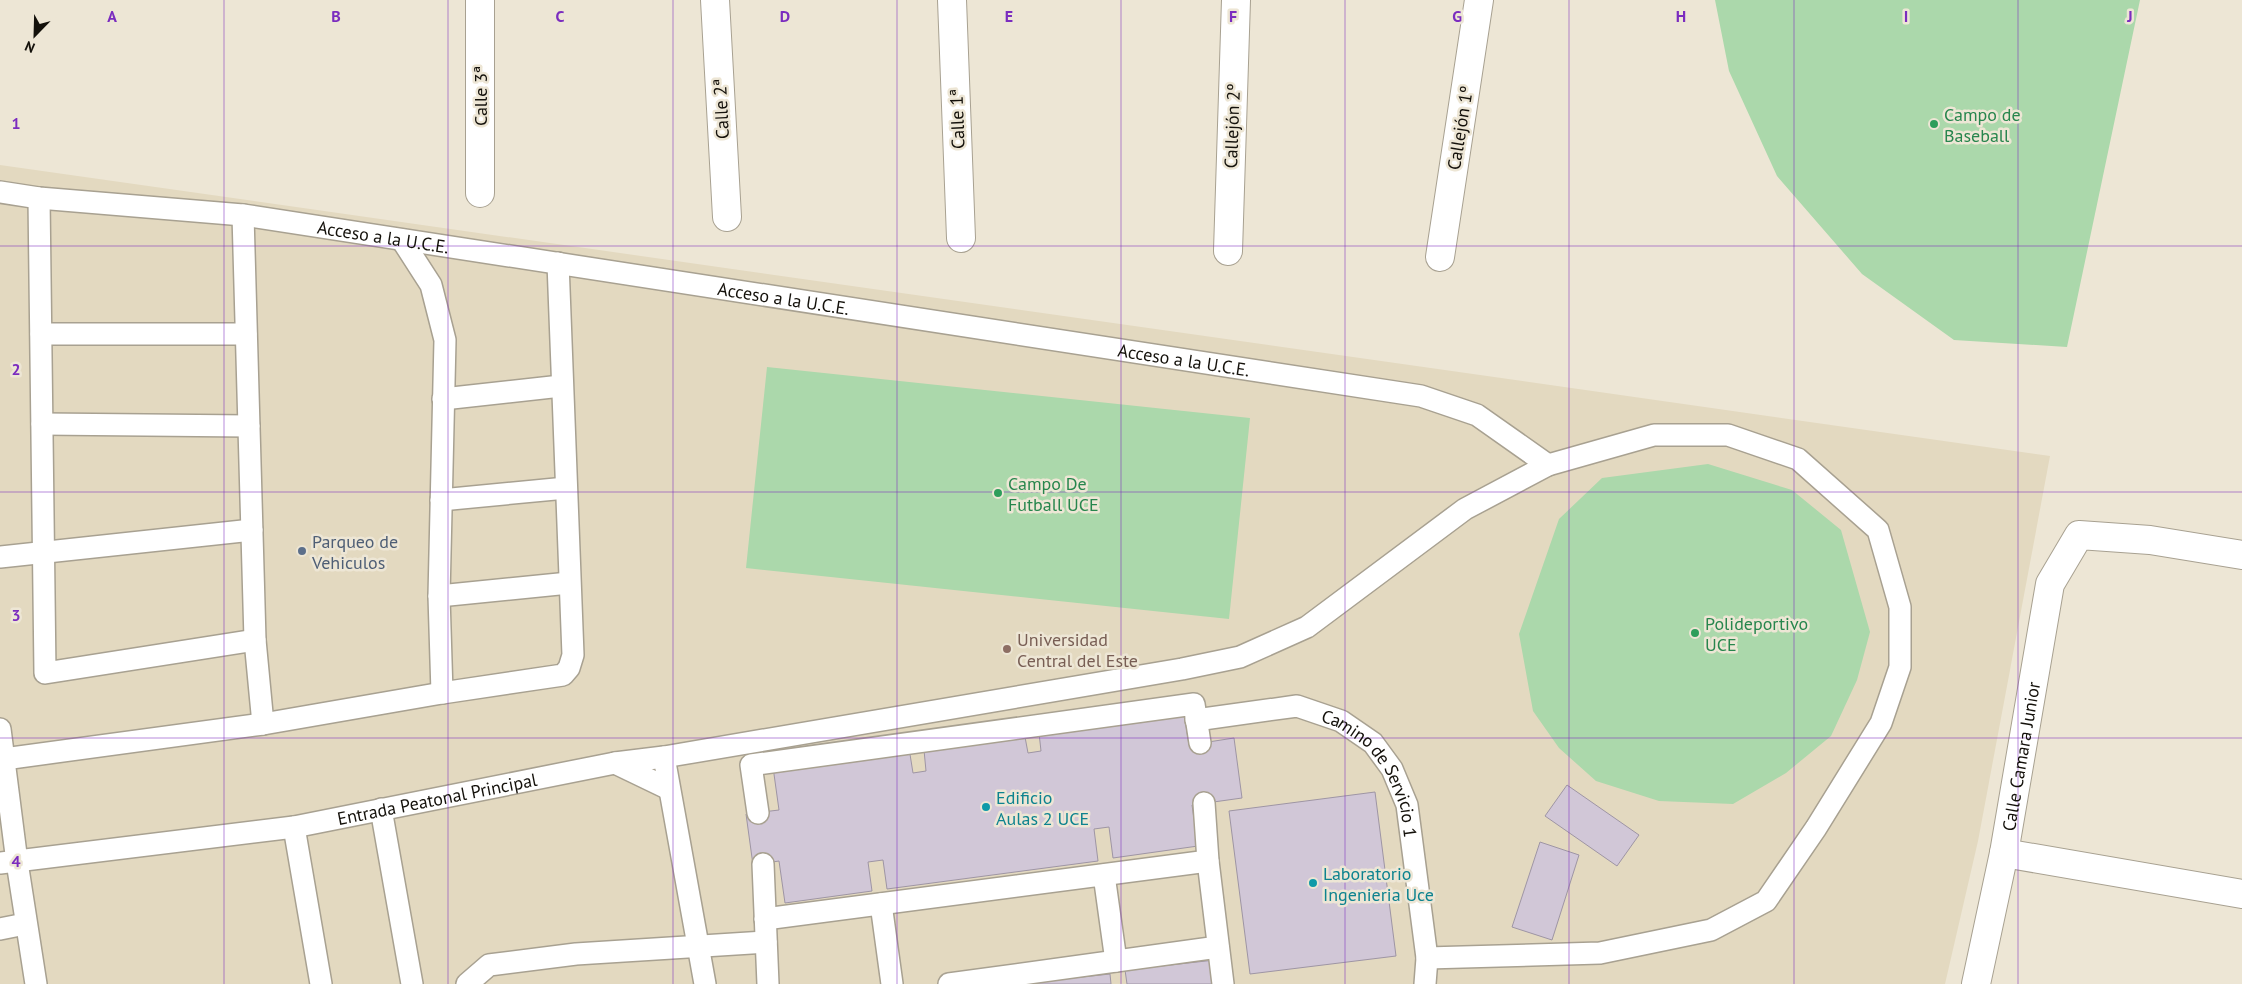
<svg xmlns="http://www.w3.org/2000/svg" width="2242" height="984" viewBox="0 0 2242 984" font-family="'PT Sans',sans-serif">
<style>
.built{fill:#e3d9c0}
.green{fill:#abd8ab}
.building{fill:#d1c7d7;stroke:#9e95a4}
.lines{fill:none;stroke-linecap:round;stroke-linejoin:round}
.service-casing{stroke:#a8a191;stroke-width:24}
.minor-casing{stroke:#a8a191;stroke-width:30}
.service{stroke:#fff;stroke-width:21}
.minor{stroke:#fff;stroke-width:28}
.grid{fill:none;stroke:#7b2cbf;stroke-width:1;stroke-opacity:0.55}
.leisure-dot{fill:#2e9e5b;stroke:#ede6d5;stroke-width:2}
.service-dot{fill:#5c6f8a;stroke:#ede6d5;stroke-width:2}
.education-dot{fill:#8d6e63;stroke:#ede6d5;stroke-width:2}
.culture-dot{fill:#0f9aa8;stroke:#ede6d5;stroke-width:2}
.labels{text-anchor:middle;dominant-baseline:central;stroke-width:5;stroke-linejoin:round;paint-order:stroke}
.street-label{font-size:18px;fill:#14110b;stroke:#ede6d5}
.leisure-label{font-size:18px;fill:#27864d;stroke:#ede6d5;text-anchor:start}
.service-label{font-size:18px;fill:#4e5e75;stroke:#ede6d5;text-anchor:start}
.education-label{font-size:18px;fill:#785e54;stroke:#ede6d5;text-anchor:start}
.culture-label{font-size:18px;fill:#0d838f;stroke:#ede6d5;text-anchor:start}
.grid-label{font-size:16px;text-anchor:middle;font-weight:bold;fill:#7b2cbf;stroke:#ede6d5;stroke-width:5;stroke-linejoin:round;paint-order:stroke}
</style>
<rect width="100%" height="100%" fill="#ede6d5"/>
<path class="built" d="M 0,165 L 2050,456 L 1978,841 L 1945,984 L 0,984 Z"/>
<path class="green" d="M 1715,0 L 2140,0 L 2067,347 L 1954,340 L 1862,274 L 1777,176 L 1729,71 Z
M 767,367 L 1250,418 L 1229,619 L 746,568 Z
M 1708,464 L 1792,490 L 1841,530 L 1870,632 L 1857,680 L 1831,736 L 1786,773 L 1733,804 L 1659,801 L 1596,781 L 1559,748 L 1533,711 L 1519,634 L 1559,519 L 1602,478 Z"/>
<path class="building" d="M 1184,713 L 1189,745 L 1234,738 L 1242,798 L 1192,805 L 1198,846 L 1113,858 L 1109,827 L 1094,829 L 1098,861 L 887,889 L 883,860 L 868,862 L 872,891 L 785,903 L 779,861 L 753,865 L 746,814 L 779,810 L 773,767 L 909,748 L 913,773 L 926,771 L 924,750 L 1025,737 L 1028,753 L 1041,751 L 1039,733 Z
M 1567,785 L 1639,835 L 1617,866 L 1545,816 Z
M 1375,792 L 1396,956 L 1250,974 L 1229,811 Z
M 1540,842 L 1579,855 L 1552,940 L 1512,927 Z
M 1215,960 L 1218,984 L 1127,984 L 1125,970 Z
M 1110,974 L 1111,984 L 1016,984 Z"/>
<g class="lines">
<g class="service-casing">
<g id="service">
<path id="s1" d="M 0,192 L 39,198 L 243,215 L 1421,396 L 1477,415 L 1548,465"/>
<path d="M 39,198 L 45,673 L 255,640"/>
<path d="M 243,215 L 255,640 L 263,724"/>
<path d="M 402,240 L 431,285 L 445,340 L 439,596 L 442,693"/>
<path d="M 41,334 L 246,334"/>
<path d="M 443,399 L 561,386"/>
<path d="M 42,424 L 249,426"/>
<path d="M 441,500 L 566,488"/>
<path d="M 0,557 L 252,530"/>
<path d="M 439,596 L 569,583"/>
<path id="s2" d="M 1196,720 L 1297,706 L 1341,721 L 1373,743 L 1392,769 L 1407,805 L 1427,958 L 1425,984"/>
<path d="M 0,729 L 17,862 L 36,984"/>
<path d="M 664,757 L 1182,669 L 1240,657 L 1307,627 L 1465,509 L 1548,465 L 1654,435 L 1728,435 L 1798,459 L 1878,530 L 1900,607 L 1900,667 L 1881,723 L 1816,828 L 1766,901 L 1711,930 L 1600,953 L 1427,958"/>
<path d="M 4,759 L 263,724 L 442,693 L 563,675 L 569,668 L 573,655 L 558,263"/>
<path d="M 615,763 L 669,789"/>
<path d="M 1204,803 L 1208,861 L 1223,984"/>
<path d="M 381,809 L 412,984"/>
<path d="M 758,813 L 751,765 L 1194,704 L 1200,743"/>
<path d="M 294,827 L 321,984"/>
<path id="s3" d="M 0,863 L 294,827 L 615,763 L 664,757 L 705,984"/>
<path d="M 763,864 L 768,984"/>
<path d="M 1101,878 L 1104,875 L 1116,961"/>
<path d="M 881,904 L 892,984"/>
<path d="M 765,919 L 1208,861"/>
<path d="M 0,929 L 25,924"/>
<path d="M 467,984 L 489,965 L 576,954 L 766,942"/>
<path d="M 949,984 L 1218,947"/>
</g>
</g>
<g class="minor-casing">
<g id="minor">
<path d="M 715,0 L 727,217"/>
<path d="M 952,0 L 961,238"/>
<path d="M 480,193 L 480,0"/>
<path d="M 1228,251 L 1236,0"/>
<path d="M 1440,257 L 1479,0"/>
<path d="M 2004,853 L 2242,894"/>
<path id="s4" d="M 1976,984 L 2004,853 L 2050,584 L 2079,535 L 2150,540 L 2242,555"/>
</g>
</g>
<use href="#service" class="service"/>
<use href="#minor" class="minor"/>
</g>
<path class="grid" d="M 224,0 L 224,984M 448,0 L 448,984M 673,0 L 673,984M 897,0 L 897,984M 1121,0 L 1121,984M 1345,0 L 1345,984M 1569,0 L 1569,984M 1794,0 L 1794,984M 2018,0 L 2018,984M 0,246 L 2242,246M 0,492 L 2242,492M 0,738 L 2242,738"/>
<g class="leisure-dot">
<circle cx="1934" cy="124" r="5"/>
<circle cx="998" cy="493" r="5"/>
<circle cx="1695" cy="633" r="5"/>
</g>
<circle class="service-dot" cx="302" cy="551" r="5"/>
<circle class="education-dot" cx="1007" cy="649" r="5"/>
<g class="culture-dot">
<circle cx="986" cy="807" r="5"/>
<circle cx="1313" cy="883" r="5"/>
</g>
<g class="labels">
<g class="street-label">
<text transform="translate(480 96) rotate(-90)">Calle 3ª</text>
<text transform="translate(721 109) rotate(-93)">Calle 2ª</text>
<text transform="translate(957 119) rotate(-92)">Calle 1ª</text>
<text transform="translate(1232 126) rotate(-88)">Callejón 2º</text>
<text transform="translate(1460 128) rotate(-81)">Callejón 1º</text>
<text stroke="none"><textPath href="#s1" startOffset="386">Acceso a la U.C.E.</textPath></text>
<text stroke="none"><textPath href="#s1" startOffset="791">Acceso a la U.C.E.</textPath></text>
<text stroke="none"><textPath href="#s1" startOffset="1196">Acceso a la U.C.E.</textPath></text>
<text stroke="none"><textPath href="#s4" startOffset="232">Calle Camara Junior</textPath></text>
<text stroke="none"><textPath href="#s2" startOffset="210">Camino de Servicio 1</textPath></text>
<text stroke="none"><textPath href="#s3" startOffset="442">Entrada Peatonal Principal</textPath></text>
</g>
<g class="leisure-label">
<text x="1944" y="114">Campo de<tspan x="1944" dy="21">Baseball</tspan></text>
<text x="1008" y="483">Campo De<tspan x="1008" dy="21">Futball UCE</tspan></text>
<text x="1705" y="623">Polideportivo<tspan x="1705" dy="21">UCE</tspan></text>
</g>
<g class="service-label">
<text x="312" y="541">Parqueo de<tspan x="312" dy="21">Vehiculos</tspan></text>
</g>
<g class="education-label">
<text x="1017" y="639">Universidad<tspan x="1017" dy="21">Central del Este</tspan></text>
</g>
<g class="culture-label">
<text x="996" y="797">Edificio<tspan x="996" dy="21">Aulas 2 UCE</tspan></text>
<text x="1323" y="873">Laboratorio<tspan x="1323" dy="21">Ingenieria Uce</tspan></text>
</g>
</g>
<g class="grid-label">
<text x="112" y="22">A</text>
<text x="336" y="22">B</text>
<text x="560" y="22">C</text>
<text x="785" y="22">D</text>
<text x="1009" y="22">E</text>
<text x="1233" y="22">F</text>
<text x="1457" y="22">G</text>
<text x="1681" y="22">H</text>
<text x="1906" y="22">I</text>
<text x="2130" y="22">J</text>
<text x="16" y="129">1</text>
<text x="16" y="375">2</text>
<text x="16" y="621">3</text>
<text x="16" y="867">4</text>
</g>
<g transform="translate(35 35) rotate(203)" stroke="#ede6d5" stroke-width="4" paint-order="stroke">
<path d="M0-4L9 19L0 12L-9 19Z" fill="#14110b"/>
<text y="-8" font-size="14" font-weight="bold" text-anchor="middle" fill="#14110b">N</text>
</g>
</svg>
